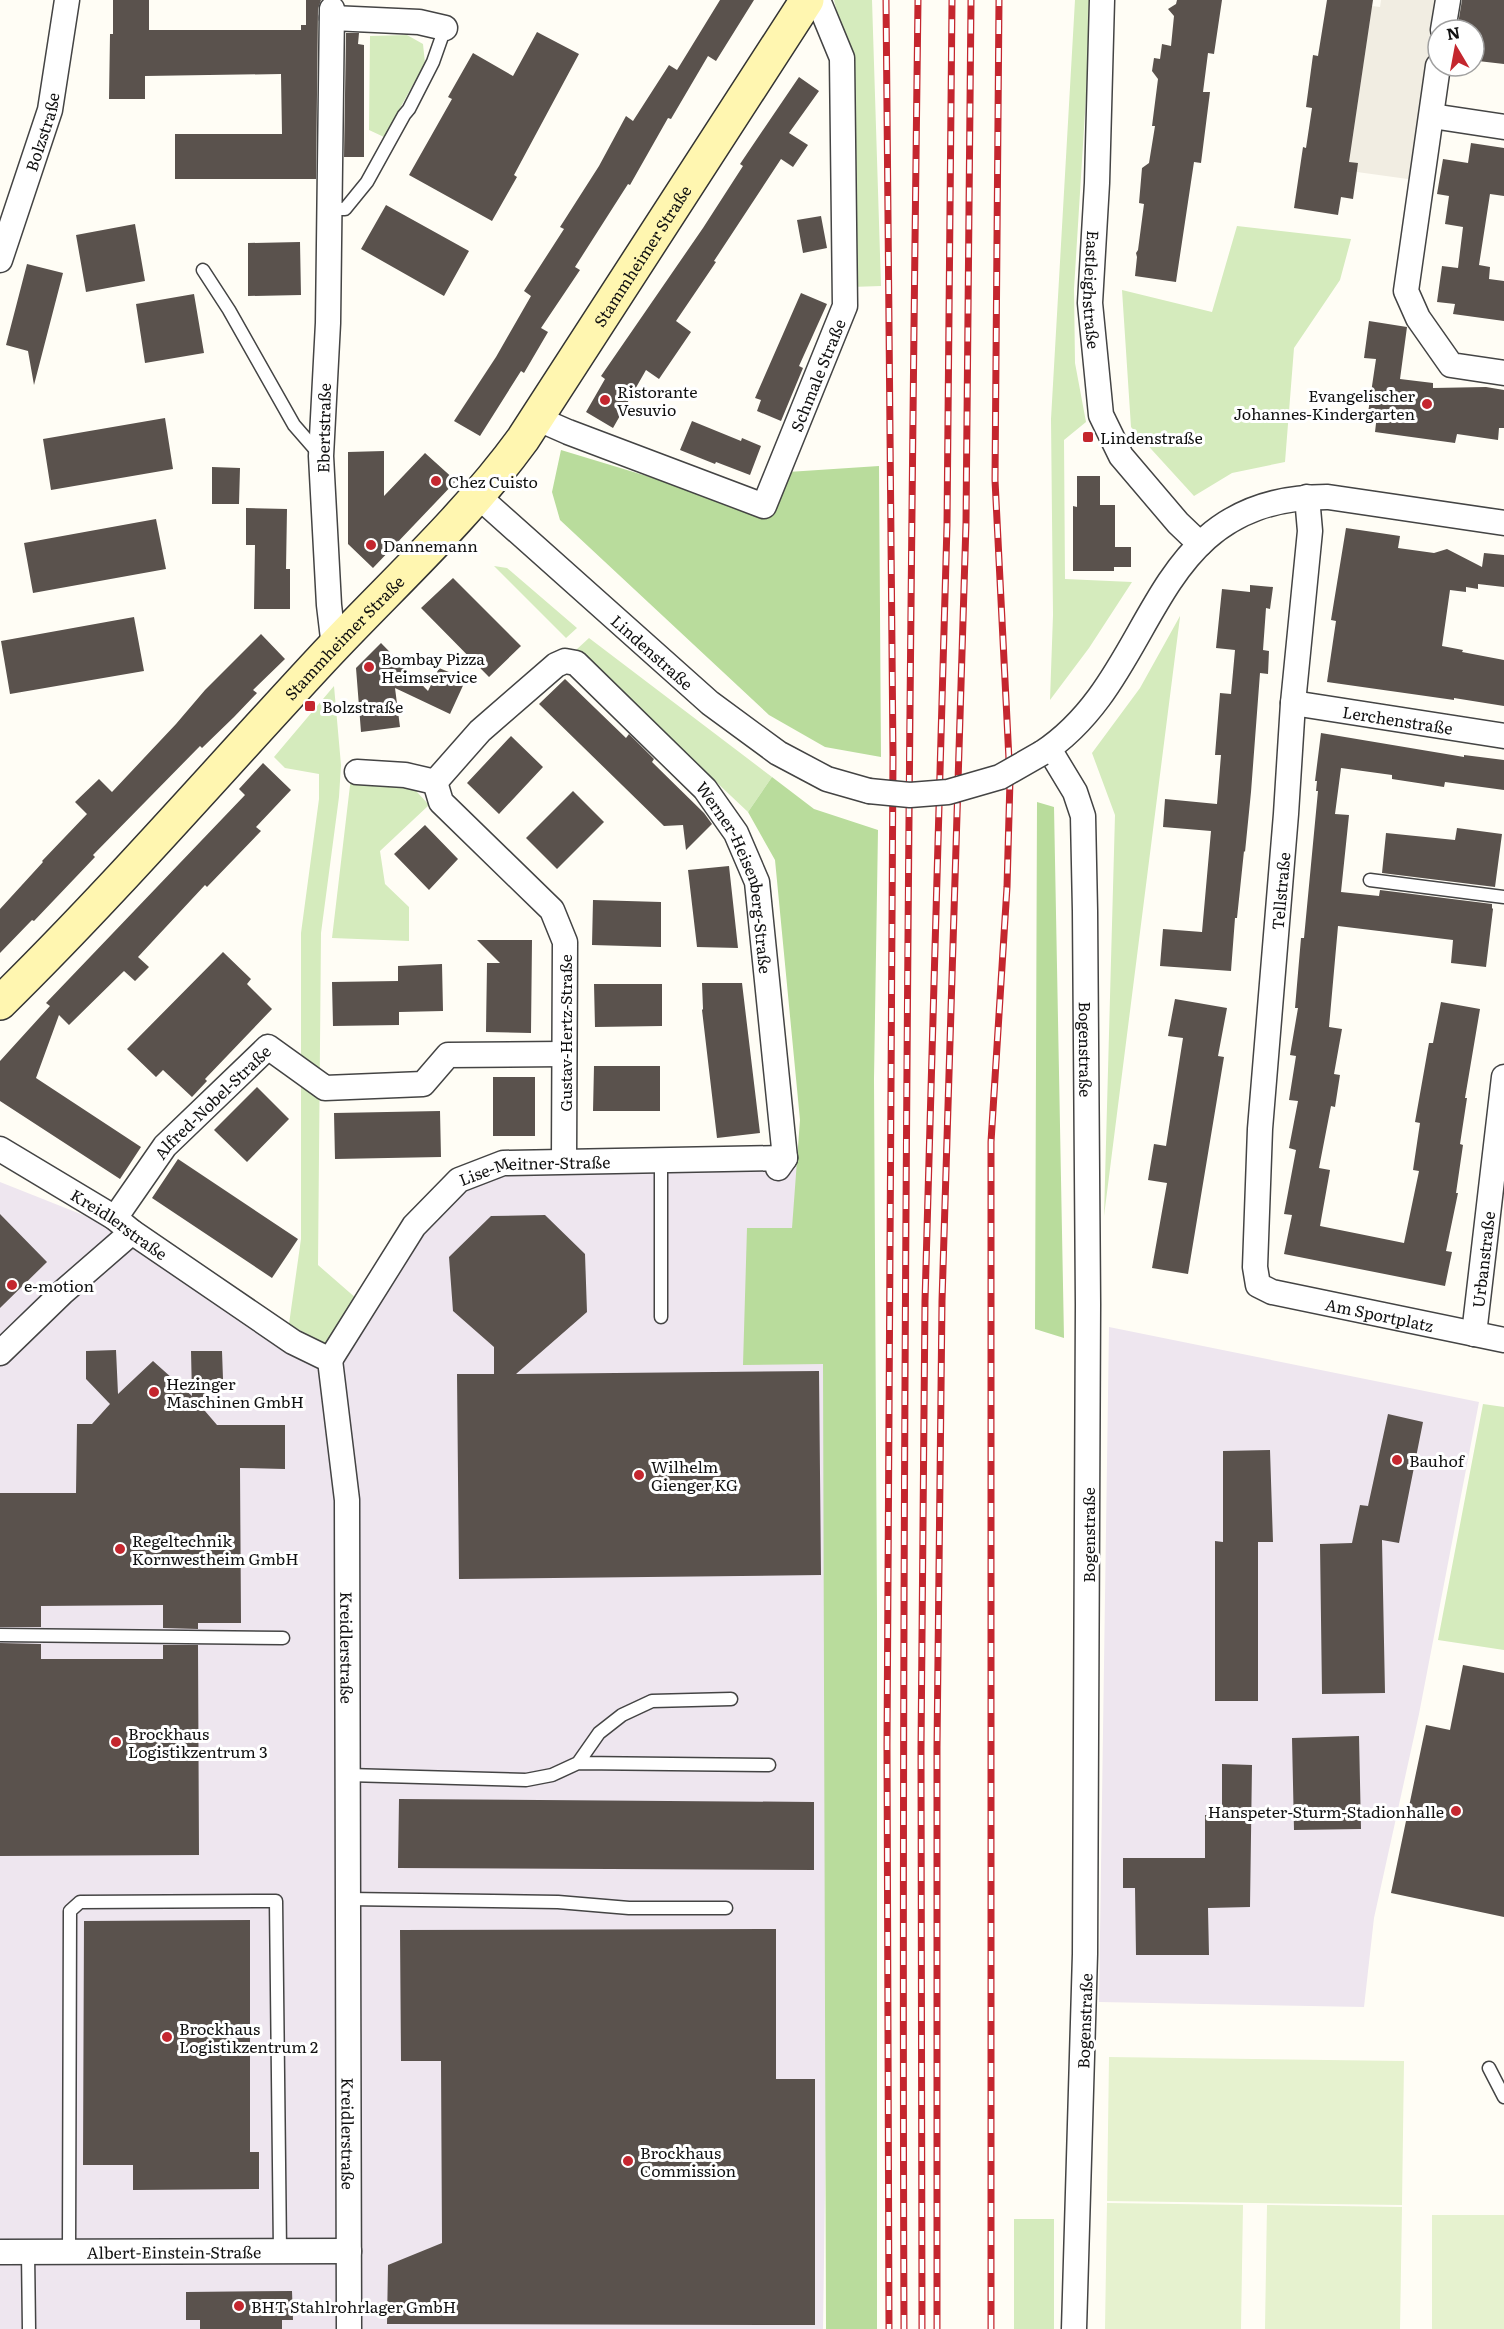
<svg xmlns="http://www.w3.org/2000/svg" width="1504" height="2329" viewBox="0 0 1504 2329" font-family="Literata,serif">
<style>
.industrial{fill:#eee6ef}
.green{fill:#d5ebbd}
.forest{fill:#b9dc9c}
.pitch{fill:#e6f2cf}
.plaza{fill:#f1ede2}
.building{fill:#5a524d}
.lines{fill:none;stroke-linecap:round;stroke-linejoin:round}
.service-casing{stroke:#444;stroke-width:15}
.minor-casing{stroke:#444;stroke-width:27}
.secondary-casing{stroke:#333;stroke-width:36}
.service{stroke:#fff;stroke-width:12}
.minor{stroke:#fff;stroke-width:24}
.secondary{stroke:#fff6b0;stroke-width:33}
.rail-casing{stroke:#c4262e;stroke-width:7}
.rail{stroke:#fff;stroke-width:4.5;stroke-dasharray:14;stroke-linecap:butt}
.minor-bridge-casing{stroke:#444;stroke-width:27;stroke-linecap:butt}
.minor-bridge{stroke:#fff;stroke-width:24}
.poi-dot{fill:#c4262e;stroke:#fff;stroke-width:2}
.labels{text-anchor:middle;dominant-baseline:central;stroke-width:6;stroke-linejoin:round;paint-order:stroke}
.street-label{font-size:16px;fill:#111;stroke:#fff}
.poi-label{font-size:16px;fill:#111;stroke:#fff;text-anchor:start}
</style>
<rect width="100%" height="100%" fill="#fffdf5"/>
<path class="industrial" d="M 785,1158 L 840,1176 L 823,2329 L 0,2329 L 0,1182 L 131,1234 L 330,1361 L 414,1226 L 503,1163 Z
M 1109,1327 L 1479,1402 L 1419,1714 L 1374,1918 L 1364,2007 L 1099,2002 Z"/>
<path class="green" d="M 834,0 L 872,0 L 881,286 L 851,287 L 848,57 Z
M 1075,0 L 1092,0 L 1074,289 L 1075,363 L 1086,422 L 1064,440 L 1065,579 L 1132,582 L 1089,648 L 1050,700 L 1053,615 L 1051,419 Z
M 407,35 L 423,44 L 425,63 L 384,137 L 369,130 L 370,36 Z
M 1237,226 L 1351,239 L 1340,280 L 1294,348 L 1285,462 L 1232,473 L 1194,496 L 1131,427 L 1122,290 L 1212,312 Z
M 494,566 L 507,568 L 577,628 L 566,638 Z
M 1180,616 L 1180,617 L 1104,1216 L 1115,815 L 1092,753 L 1140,688 Z
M 589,638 L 772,777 L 748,812 L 576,650 Z
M 334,686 L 341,765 L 339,797 L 321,933 L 318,1265 L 357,1299 L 326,1345 L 289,1324 L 301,1239 L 301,933 L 319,799 L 319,774 L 285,768 L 274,757 Z
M 351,777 L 407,781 L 429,805 L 380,851 L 385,884 L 409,907 L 409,941 L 332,938 Z
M 1483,1404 L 1504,1407 L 1504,1650 L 1438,1640 Z
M 1014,2219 L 1054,2219 L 1054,2329 L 1014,2329 Z"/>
<path class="forest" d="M 561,450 L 762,511 L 788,472 L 879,466 L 881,757 L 825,747 L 769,715 L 560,520 L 552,492 Z
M 772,777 L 814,809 L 878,830 L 874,1079 L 877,1614 L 877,2329 L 826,2329 L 823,1364 L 743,1365 L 747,1228 L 792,1228 L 800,1120 L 775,860 L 748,812 Z
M 1037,802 L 1054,807 L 1064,1338 L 1035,1329 Z"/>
<path class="pitch" d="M 1109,2057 L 1404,2061 L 1402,2205 L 1107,2201 Z
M 1107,2203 L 1243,2205 L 1241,2329 L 1105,2329 Z
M 1267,2205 L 1402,2207 L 1400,2329 L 1265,2329 Z
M 1432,2215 L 1504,2215 L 1504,2329 L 1432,2329 Z"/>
<path class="plaza" d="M 1381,0 L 1437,0 L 1415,180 L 1357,172 L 1344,161 L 1352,141 L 1372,6 L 1380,7 Z"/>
<path class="building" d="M 113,0 L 149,0 L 149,30 L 301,30 L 301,25 L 306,25 L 306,0 L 321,0 L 318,9 L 316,179 L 175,179 L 175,134 L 282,134 L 281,74 L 145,76 L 145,99 L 109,99 L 110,34 L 113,34 Z
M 720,0 L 754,0 L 716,61 L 708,56 L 671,119 L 668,118 L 630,185 L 628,184 L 575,267 L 580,270 L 541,328 L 548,332 L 524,373 L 521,371 L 480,436 L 454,421 L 496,357 L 531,296 L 524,291 L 564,229 L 560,227 L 599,166 L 626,116 L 633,121 L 669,65 L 677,70 Z
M 1177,0 L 1222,0 L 1214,54 L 1208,53 L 1203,92 L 1210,92 L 1201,163 L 1194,162 L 1176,282 L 1135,276 L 1137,257 L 1136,253 L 1138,250 L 1144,204 L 1139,203 L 1142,168 L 1149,163 L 1155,126 L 1152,126 L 1158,79 L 1152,71 L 1154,58 L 1160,59 L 1162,44 L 1171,46 L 1174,16 L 1168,9 L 1176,4 Z
M 1327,0 L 1373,0 L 1349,162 L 1358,163 L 1353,199 L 1341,197 L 1338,215 L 1294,208 L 1303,147 L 1306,148 L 1312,108 L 1306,107 L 1313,55 L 1318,56 Z
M 1462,0 L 1504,0 L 1504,64 L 1478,61 L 1482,35 L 1474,34 L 1474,30 L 1457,30 Z
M 537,32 L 579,54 L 514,175 L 517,177 L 492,221 L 409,175 L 452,99 L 448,97 L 473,53 L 513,76 Z
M 346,33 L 359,33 L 358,44 L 364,45 L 364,157 L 344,157 Z
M 799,77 L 819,91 L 789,133 L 808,145 L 793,167 L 781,159 L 714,261 L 716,262 L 676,321 L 691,332 L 659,379 L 646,370 L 613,428 L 586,412 L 605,379 L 601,376 L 703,228 L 743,166 L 740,164 Z
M 1471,143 L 1504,148 L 1504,196 L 1490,194 L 1479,265 L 1490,267 L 1489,279 L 1504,281 L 1504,321 L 1453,314 L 1455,304 L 1437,302 L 1442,266 L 1458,268 L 1463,227 L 1445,224 L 1449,196 L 1437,194 L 1443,159 L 1468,163 Z
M 386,205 L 469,251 L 444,296 L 361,249 Z
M 821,216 L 827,248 L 803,253 L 797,220 Z
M 135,224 L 145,281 L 86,292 L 76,235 Z
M 300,242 L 301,295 L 248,296 L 248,243 Z
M 27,264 L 63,273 L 34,385 L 28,351 L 6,345 Z
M 801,293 L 827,304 L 799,366 L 803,368 L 781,421 L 757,411 L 761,400 L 755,398 Z
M 194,294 L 204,353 L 145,363 L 136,304 Z
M 1369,321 L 1407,327 L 1400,379 L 1433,383 L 1433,388 L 1486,387 L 1504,390 L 1504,428 L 1499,428 L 1498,440 L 1457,434 L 1455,443 L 1375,432 L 1377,415 L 1368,413 L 1376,359 L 1364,358 Z
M 165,418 L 173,469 L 51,490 L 43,439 Z
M 692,421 L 741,441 L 742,438 L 761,446 L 750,475 L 716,462 L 715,464 L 680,450 Z
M 384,451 L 384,496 L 425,453 L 456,481 L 373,568 L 348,544 L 348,452 Z
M 212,467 L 240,468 L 239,504 L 212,504 Z
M 1077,476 L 1100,476 L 1100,505 L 1115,505 L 1115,547 L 1131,547 L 1131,567 L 1114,567 L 1114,571 L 1073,571 L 1073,506 L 1077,507 Z
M 246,508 L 287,509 L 286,569 L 290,569 L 290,609 L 254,609 L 255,545 L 246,545 Z
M 156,519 L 166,569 L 33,593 L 24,543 Z
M 1346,528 L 1400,536 L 1398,548 L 1434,553 L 1447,549 L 1482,567 L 1484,553 L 1504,555 L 1504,587 L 1478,584 L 1478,589 L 1466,587 L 1466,592 L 1450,590 L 1442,646 L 1463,650 L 1462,652 L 1504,660 L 1504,706 L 1454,698 L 1454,700 L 1327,682 L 1336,621 L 1331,620 Z
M 453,578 L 521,646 L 489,677 L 421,608 Z
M 1250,585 L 1273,587 L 1270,609 L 1266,608 L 1263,650 L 1269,651 L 1268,674 L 1260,673 L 1251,792 L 1245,852 L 1244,851 L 1237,918 L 1235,918 L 1231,971 L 1160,966 L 1163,929 L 1202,932 L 1211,831 L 1163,827 L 1165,799 L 1217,804 L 1221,755 L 1215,755 L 1220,693 L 1231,694 L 1235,650 L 1216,648 L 1222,589 L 1250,592 Z
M 134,617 L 144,671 L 10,694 L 1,641 Z
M 261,634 L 285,659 L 253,690 L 257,693 L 234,717 L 202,748 L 200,746 L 93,855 L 95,857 L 34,921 L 32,920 L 0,953 L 0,909 L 43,862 L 42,861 L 87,814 L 75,802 L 99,779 L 112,792 L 176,724 L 205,690 Z
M 381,643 L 428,691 L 439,668 L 466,679 L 450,714 L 395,688 L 400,727 L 361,732 L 356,668 Z
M 565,679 L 626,738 L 629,734 L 654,759 L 652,762 L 704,813 L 712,824 L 686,850 L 683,825 L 664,826 L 539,704 Z
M 1321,733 L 1464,757 L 1464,755 L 1504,760 L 1504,790 L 1445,782 L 1444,787 L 1392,779 L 1392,775 L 1341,768 L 1335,814 L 1349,815 L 1341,892 L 1379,896 L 1380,890 L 1492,904 L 1492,908 L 1493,909 L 1486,967 L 1451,963 L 1453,940 L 1338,926 L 1329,1027 L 1342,1029 L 1334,1074 L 1340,1075 L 1335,1107 L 1331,1106 L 1319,1168 L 1330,1170 L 1320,1226 L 1404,1243 L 1419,1171 L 1413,1170 L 1420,1123 L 1415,1122 L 1429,1043 L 1433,1043 L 1441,1002 L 1480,1009 L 1465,1098 L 1467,1098 L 1460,1144 L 1463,1145 L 1456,1193 L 1458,1193 L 1446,1251 L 1452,1252 L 1445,1286 L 1284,1254 L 1292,1215 L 1284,1214 L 1296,1150 L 1289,1148 L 1298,1101 L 1289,1100 L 1296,1056 L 1290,1055 L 1298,1008 L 1295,1008 L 1301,938 L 1304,938 L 1318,791 L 1316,791 L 1317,781 L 1315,781 Z
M 511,736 L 543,767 L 499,814 L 467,783 Z
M 263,763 L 291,790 L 256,827 L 261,831 L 207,887 L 205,885 L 138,957 L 149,967 L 135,981 L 124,971 L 69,1025 L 59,1015 L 36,1078 L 141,1147 L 120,1179 L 0,1101 L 0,1061 L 50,1006 L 46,1003 L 245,795 L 239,789 Z
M 573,791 L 604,822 L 557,869 L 526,838 Z
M 425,825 L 458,859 L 429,890 L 394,854 Z
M 1457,828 L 1502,834 L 1495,887 L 1382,873 L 1386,833 L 1455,840 Z
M 729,866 L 738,948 L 697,947 L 688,870 Z
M 593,900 L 661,902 L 661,947 L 592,945 Z
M 477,940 L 532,940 L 531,1033 L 486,1032 L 487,963 L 500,963 Z
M 223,952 L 251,979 L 247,984 L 272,1009 L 205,1079 L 207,1081 L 192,1097 L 163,1070 L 156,1077 L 127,1049 Z
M 442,964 L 443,1011 L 399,1012 L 399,1025 L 333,1026 L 332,982 L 398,981 L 398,966 Z
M 702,983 L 742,983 L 760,1133 L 717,1138 L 702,1010 L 703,1009 Z
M 594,984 L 662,984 L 662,1026 L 595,1027 Z
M 1175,999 L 1227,1008 L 1218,1056 L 1224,1057 L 1188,1274 L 1152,1268 L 1167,1183 L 1148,1180 L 1154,1144 L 1166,1146 L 1183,1038 L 1168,1036 Z
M 594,1066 L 660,1066 L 660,1111 L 593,1111 Z
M 493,1077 L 535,1077 L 535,1136 L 493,1136 Z
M 257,1087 L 289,1119 L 247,1162 L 214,1130 Z
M 440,1111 L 441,1157 L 335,1159 L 334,1113 Z
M 178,1159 L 298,1239 L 272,1278 L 152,1198 Z
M 0,1214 L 47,1262 L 0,1308 Z
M 545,1215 L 585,1254 L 587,1312 L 516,1374 L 819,1371 L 821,1575 L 459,1579 L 457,1374 L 494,1374 L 494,1347 L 453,1311 L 449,1257 L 491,1216 Z
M 116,1350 L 118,1394 L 153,1361 L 192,1396 L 191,1351 L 222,1351 L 223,1379 L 199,1404 L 217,1425 L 285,1425 L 285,1469 L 240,1468 L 241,1623 L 198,1623 L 198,1629 L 163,1628 L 163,1605 L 41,1606 L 41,1627 L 0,1627 L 0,1493 L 76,1493 L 77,1424 L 92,1424 L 110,1404 L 86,1379 L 86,1351 Z
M 1388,1414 L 1423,1422 L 1399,1543 L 1382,1540 L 1385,1693 L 1322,1694 L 1320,1544 L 1352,1543 L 1360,1505 L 1368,1506 Z
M 1270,1450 L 1273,1542 L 1258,1542 L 1258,1701 L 1215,1701 L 1215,1541 L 1223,1542 L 1223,1451 Z
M 0,1643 L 41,1644 L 41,1659 L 163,1659 L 163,1645 L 198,1645 L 199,1855 L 0,1856 Z
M 1463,1665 L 1504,1673 L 1504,1917 L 1391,1893 L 1426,1725 L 1450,1730 Z
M 1359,1736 L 1361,1829 L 1294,1830 L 1292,1738 Z
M 1222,1764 L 1252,1765 L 1250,1907 L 1208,1908 L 1209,1955 L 1136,1955 L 1135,1888 L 1123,1888 L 1123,1858 L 1205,1858 L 1205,1815 L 1222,1815 Z
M 399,1799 L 814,1802 L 814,1870 L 398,1868 Z
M 250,1920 L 250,2152 L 259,2152 L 259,2189 L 133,2190 L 133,2165 L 83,2165 L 84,1921 Z
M 776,1929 L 776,2079 L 815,2079 L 815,2325 L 387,2324 L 388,2265 L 442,2243 L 441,2061 L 401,2061 L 400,1930 Z
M 292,2291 L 293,2320 L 282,2320 L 282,2329 L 200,2329 L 200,2320 L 186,2320 L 186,2292 Z"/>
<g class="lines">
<g class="service-casing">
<path id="service" d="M 330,209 L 345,209 L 367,182 L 404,115 L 409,109 L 433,62 L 445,28
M 203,270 L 229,310 L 294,425 L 321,456
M 1370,880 L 1504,897
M 661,1317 L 661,1159
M 0,1635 L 283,1638
M 578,1763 L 769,1765
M 348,1775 L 526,1780 L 552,1775 L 578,1763 L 599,1733 L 622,1715 L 652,1701 L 731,1699
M 348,1899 L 558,1902 L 629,1908 L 726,1908
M 1489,2068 L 1504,2097
M 28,2252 L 29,2329
M 69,2252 L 70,1911 L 80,1902 L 276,1901 L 280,2251"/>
</g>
<g class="minor-casing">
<g id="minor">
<path id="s1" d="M 1102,0 L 1097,183 L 1090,303 L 1101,415 L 1121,456 L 1178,523 L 1200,544"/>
<path d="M 332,9 L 328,323 L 321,456 L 329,605 L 334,647"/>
<path d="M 332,18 L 419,22 L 445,28"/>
<path d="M 1443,30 L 1448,0"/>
<path d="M 1438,66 L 1406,291 L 1418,318 L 1451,365 L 1504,373"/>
<path d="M 1432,116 L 1504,127"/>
<path id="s2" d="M 0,260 L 50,110 L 67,0"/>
<path id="s3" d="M 536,418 L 568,432 L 764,506 L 845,306 L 842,58 L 818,0"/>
<path id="s4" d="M 478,496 L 710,703 L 778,753 L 827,779 L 869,791"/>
<path id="s5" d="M 1307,497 L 1310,531 L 1293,703 L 1286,814 L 1260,1129 L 1255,1267 L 1258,1285 L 1272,1292 L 1504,1340"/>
<path id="s6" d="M 1293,703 L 1504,736"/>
<path id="s7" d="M 1049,749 L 1075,792 L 1083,816 L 1085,911 L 1088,1304 L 1085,1954 L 1074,2329"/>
<path d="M 1042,753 C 1162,674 1144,496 1328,497 L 1504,523"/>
<path d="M 357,772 L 405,775 L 435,782 L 441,802 L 552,910 L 565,942 L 564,1161"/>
<path id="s8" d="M 435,782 L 480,731 L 556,665 L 565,661 L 576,663 L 705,789 L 736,833 L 757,882 L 785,1158"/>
<path id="s9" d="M 0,1149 L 115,1218 L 132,1232 L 293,1342 L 330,1360 L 347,1500 L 349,2329"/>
<path id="s10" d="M 115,1218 L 165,1146 L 268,1047 L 325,1088 L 423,1084 L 448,1055 L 564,1054"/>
<path id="s11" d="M 1474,1334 L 1504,1077"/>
<path d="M 0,1353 L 63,1292 L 132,1232"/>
<path id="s12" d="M 330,1360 L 414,1226 L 459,1180 L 503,1163 L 785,1158 L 778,1168"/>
<path id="s13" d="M 0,2252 L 349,2251"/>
</g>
</g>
<g class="secondary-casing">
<g id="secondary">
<path id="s14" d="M 0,1003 C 112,893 215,774 322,659 C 390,586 464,520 523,439 L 807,0"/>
</g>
</g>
<use href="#service" class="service"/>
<use href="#minor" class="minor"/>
<use href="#secondary" class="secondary"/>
<g class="rail-casing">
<path id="rail" d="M 886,0 L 893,756 L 887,1745 L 889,2329
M 904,2329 C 901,1553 908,776 918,0
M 922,2329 L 921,1749 L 925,1301 L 947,525 L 952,0
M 937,2329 L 937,1748 L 942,1301 L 966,523 L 971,0
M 991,2329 L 991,1142 L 1007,887 L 1010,780 L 995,480 L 999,0"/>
</g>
<use href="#rail" class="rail"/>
<g class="minor-bridge-casing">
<path id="minor-bridge" d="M 869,791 L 910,795 L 948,792 L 1000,777 L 1042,753"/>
</g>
<use href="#minor-bridge" class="minor-bridge"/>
</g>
<g class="poi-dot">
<circle cx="605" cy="400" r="6"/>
<circle cx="1427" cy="404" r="6"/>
<rect x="1082" y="431" width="12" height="12" rx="3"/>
<circle cx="436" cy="481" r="6"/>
<circle cx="371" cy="545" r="6"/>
<circle cx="369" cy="667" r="6"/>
<rect x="304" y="700" width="12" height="12" rx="3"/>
<circle cx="12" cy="1285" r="6"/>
<circle cx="154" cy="1392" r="6"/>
<circle cx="1397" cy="1460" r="6"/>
<circle cx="639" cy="1475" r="6"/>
<circle cx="120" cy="1549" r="6"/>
<circle cx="116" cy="1742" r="6"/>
<circle cx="1456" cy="1811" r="6"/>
<circle cx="167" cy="2037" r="6"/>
<circle cx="628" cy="2161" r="6"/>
<circle cx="239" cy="2306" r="6"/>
</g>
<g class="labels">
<g class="street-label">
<text stroke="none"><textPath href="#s2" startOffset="135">Bolzstraße</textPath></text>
<text stroke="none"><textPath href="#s14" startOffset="988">Stammheimer Straße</textPath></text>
<text stroke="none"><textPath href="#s1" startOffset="290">Eastleighstraße</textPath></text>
<text stroke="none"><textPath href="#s3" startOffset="386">Schmale Straße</textPath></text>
<text transform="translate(323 428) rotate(-89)">Ebertstraße</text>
<text stroke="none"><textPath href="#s14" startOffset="502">Stammheimer Straße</textPath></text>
<text stroke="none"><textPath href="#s4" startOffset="234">Lindenstraße</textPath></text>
<text stroke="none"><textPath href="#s6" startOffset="106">Lerchenstraße</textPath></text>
<text stroke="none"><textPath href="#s8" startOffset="466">Werner-Heisenberg-Straße</textPath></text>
<text transform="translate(1280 891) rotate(-85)">Tellstraße</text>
<text transform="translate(565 1033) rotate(-90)">Gustav-Hertz-Straße</text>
<text stroke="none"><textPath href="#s7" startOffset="309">Bogenstraße</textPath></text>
<text stroke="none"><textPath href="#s10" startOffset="152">Alfred-Nobel-Straße</textPath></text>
<text stroke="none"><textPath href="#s12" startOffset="300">Lise-Meitner-Straße</textPath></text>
<text stroke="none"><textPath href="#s9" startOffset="141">Kreidlerstraße</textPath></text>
<text stroke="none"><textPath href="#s11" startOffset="75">Urbanstraße</textPath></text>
<text stroke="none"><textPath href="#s5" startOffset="916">Am Sportplatz</textPath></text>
<text transform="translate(1088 1535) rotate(-90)">Bogenstraße</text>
<text stroke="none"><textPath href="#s9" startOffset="681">Kreidlerstraße</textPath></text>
<text transform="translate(1084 2021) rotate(-88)">Bogenstraße</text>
<text stroke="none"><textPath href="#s9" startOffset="1167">Kreidlerstraße</textPath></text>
<text stroke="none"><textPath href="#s13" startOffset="174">Albert-Einstein-Straße</textPath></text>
</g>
<g class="poi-label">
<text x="617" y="391">Ristorante<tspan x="617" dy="18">Vesuvio</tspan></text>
<text x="1415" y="395" text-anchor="end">Evangelischer<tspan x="1415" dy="18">Johannes-Kindergarten</tspan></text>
<text x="1100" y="437">Lindenstraße</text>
<text x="448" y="481">Chez Cuisto</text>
<text x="383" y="545">Dannemann</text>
<text x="381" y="658">Bombay Pizza<tspan x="381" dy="18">Heimservice</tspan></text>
<text x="322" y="706">Bolzstraße</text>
<text x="24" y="1285">e-motion</text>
<text x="166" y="1383">Hezinger<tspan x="166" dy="18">Maschinen GmbH</tspan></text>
<text x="1409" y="1460">Bauhof</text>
<text x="651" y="1466">Wilhelm<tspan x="651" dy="18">Gienger KG</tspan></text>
<text x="132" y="1540">Regeltechnik<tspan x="132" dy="18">Kornwestheim GmbH</tspan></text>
<text x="128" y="1733">Brockhaus<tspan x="128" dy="18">Logistikzentrum 3</tspan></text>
<text x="1444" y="1811" text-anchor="end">Hanspeter-Sturm-Stadionhalle</text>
<text x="179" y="2028">Brockhaus<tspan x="179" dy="18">Logistikzentrum 2</tspan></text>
<text x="640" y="2152">Brockhaus<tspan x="640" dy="18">Commission</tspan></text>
<text x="251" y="2306">BHT Stahlrohrlager GmbH</text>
</g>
</g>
<g transform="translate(1456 48) rotate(350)"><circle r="28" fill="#ffffff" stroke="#a0a0a0" stroke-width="1.5"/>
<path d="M0-4.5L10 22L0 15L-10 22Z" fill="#c4262e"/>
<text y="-9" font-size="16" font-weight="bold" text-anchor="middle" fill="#111111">N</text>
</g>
</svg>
